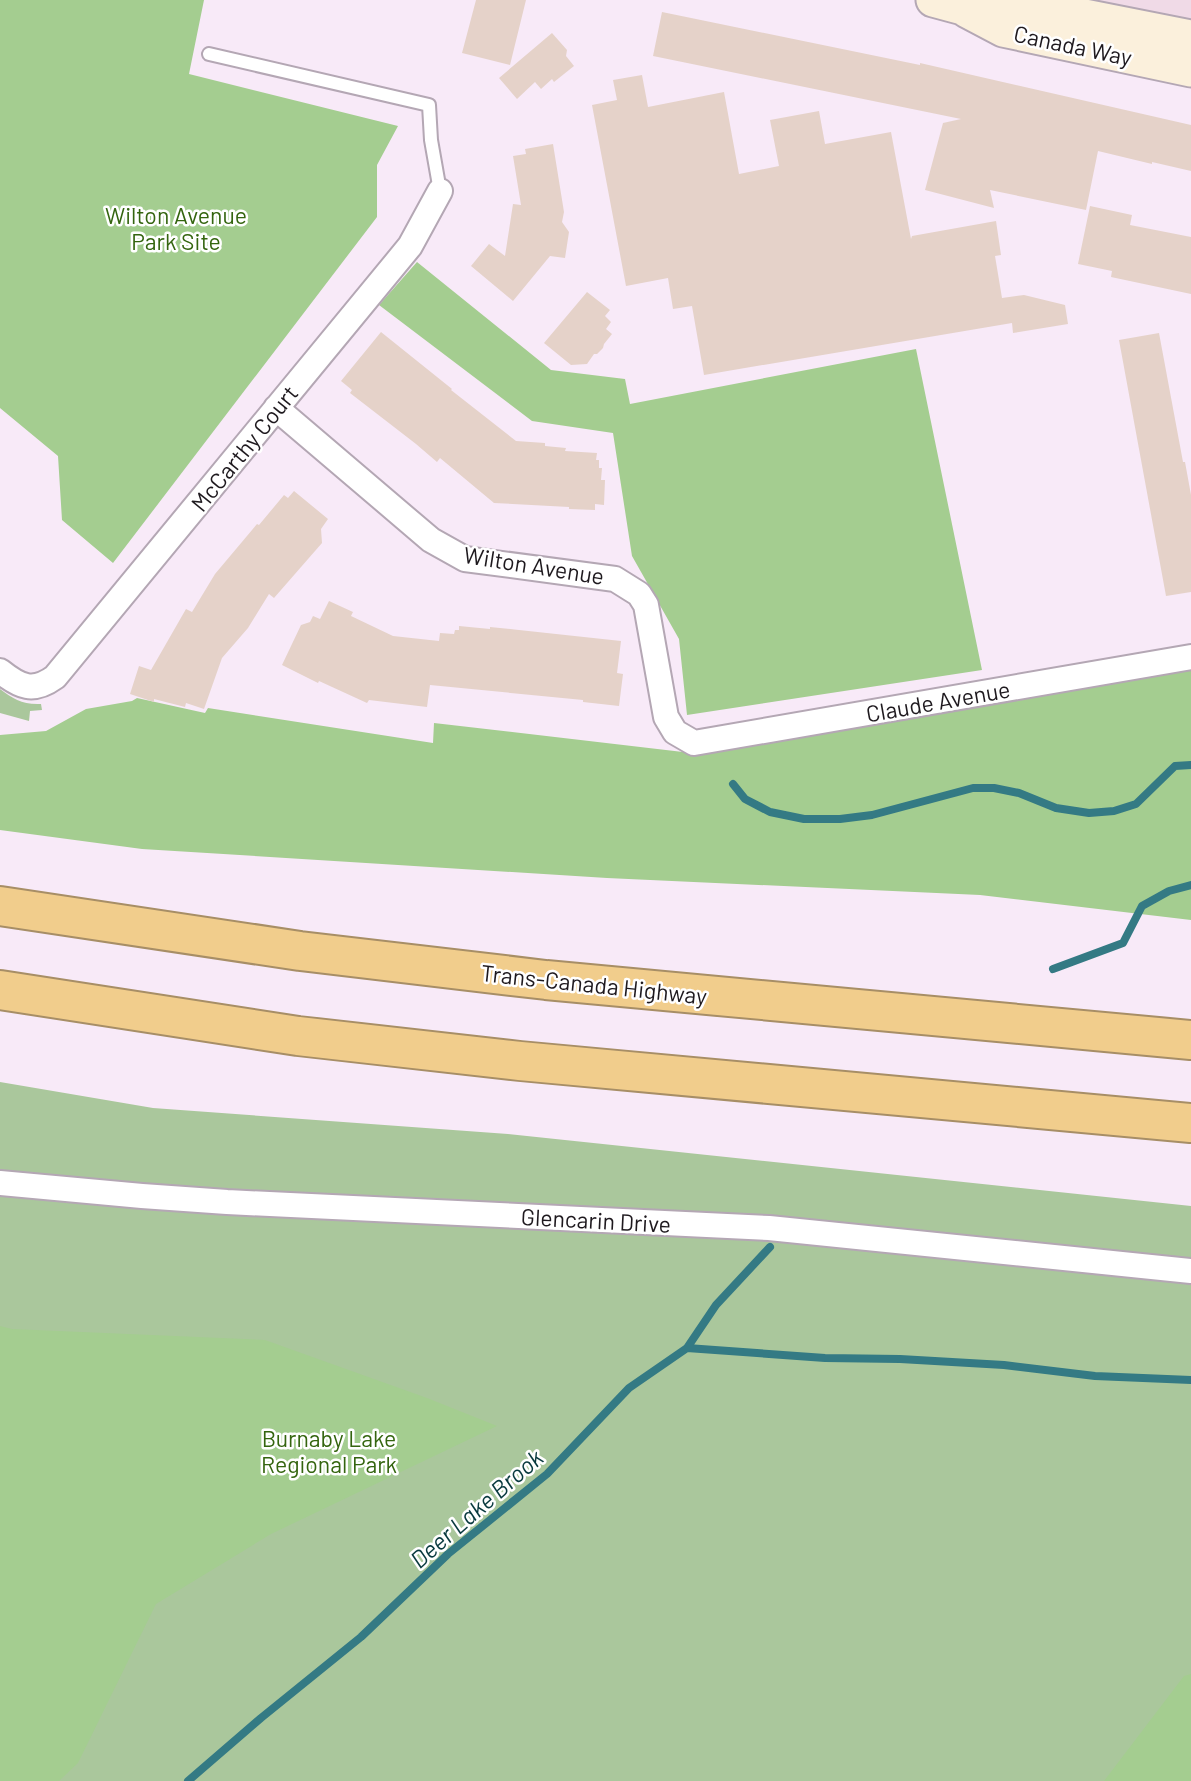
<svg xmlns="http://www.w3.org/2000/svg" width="1191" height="1781" viewBox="0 0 1191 1781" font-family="Barlow,sans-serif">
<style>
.commercial{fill:#f0dae7}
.green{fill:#aac79c}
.forest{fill:#a4cd90}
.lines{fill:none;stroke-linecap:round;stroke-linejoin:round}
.stream{stroke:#347a84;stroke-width:8}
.building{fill:#e5d2c9}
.lane-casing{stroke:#b4a7b4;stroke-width:16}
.street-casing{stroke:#b4a7b4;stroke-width:28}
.secondary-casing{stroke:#b4a7b4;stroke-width:37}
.highway-casing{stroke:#a78e66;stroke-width:42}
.lane{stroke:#fff;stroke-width:12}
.street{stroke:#fff;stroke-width:24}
.secondary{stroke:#fbf0dc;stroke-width:33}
.highway{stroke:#f1cd8c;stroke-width:38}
.labels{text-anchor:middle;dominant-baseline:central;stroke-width:5;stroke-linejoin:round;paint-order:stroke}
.street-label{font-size:23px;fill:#1e191e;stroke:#fff}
.park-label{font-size:23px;fill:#34650f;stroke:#fff}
.water-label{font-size:24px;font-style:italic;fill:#08393e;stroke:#fff}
</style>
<rect width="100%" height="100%" fill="#f8eaf8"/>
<path class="commercial" d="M 1076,0 L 1191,0 L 1191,22 Z"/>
<path class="green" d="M 0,689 C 13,699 23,705 41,704 L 42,710 L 30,711 L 29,721 L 0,713 Z
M 0,1082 L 153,1108 L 508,1134 L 1191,1206 L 1191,1781 L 0,1781 Z"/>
<path class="forest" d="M 0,0 L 204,0 L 189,74 L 398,126 L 377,165 L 377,217 L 113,563 L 62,520 L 58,456 L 0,408 Z
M 417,262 L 551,370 L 625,379 L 630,404 L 916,349 L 982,670 L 687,715 L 679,639 L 632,556 L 613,433 L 532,421 L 379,305 Z
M 1191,666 L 1191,920 L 980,895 L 607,878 L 142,849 L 0,830 L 0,735 L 46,731 L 86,709 L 132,701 L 137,698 L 205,713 L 208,708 L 433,743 L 434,723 L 700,754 Z
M 0,1326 L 12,1329 L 265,1340 L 427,1398 L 497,1426 L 271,1534 L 156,1604 L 78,1763 L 59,1781 L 0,1781 Z
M 1191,1674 L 1191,1781 L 1104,1781 L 1184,1676 Z"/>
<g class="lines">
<path class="stream" d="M 733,784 L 745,799 L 770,812 L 804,819 L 840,819 L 872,815 L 973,788 L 994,788 L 1019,793 L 1056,808 L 1089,813 L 1114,811 L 1136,804 L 1175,766 L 1191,765
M 1053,969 L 1123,943 L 1142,906 L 1169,891 L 1191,885
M 687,1348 L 825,1358 L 900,1359 L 1004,1365 L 1095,1376 L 1191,1380
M 188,1781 L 261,1718 L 361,1637 L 448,1554 L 547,1474 L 629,1388 L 687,1348 L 716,1305 L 770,1247"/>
</g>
<path class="building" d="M 476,0 L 526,0 L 510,65 L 462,53 Z
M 662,12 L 920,65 L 920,63 L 1191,125 L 1191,171 L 1152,162 L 1152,164 L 1098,151 L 1086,210 L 990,190 L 994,208 L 925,190 L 943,123 L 961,119 L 653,56 Z
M 552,33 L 567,50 L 566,56 L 574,66 L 554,82 L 552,79 L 541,89 L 535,82 L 517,99 L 499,78 Z
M 642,75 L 648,107 L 724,92 L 739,174 L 779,166 L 770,120 L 819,111 L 825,144 L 891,132 L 911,239 L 912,236 L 996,221 L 1001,255 L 995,256 L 1002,298 L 1024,295 L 1065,305 L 1068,324 L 1013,333 L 1012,323 L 704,375 L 692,306 L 673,309 L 668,278 L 626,286 L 592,105 L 617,100 L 613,80 Z
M 553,144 L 564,212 L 562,222 L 569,232 L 565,258 L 550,256 L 513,301 L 471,266 L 489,244 L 505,256 L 513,204 L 521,205 L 513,156 L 526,154 L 525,149 Z
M 1090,206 L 1132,215 L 1130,225 L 1191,237 L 1191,294 L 1111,277 L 1112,271 L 1078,264 Z
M 587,292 L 610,310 L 605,316 L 611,322 L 606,329 L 612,334 L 604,344 L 603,348 L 597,354 L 594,354 L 587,364 L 571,365 L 544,343 Z
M 381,332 L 452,389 L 451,390 L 516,441 L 545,443 L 545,446 L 566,448 L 565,451 L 597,453 L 596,460 L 599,460 L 599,468 L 602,468 L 601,480 L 605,480 L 604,505 L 595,504 L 595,510 L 569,509 L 569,507 L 494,503 L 440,458 L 437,462 L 416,444 L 350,393 L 352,390 L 341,381 Z
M 1159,333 L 1183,462 L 1185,462 L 1191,495 L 1191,592 L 1166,596 L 1119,340 Z
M 294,491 L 328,519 L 321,529 L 322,543 L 274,598 L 269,594 L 248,628 L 222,658 L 204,709 L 186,703 L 185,707 L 154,699 L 154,702 L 130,694 L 139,666 L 151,670 L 186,609 L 192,612 L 215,574 L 257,524 L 259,525 L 284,495 L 288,498 Z
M 329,601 L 353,612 L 351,616 L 393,636 L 439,641 L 440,633 L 454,634 L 455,630 L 459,630 L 459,626 L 490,629 L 490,627 L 519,630 L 621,641 L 617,673 L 623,674 L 619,706 L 583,702 L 583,700 L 430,685 L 427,707 L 369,700 L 367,703 L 319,681 L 318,683 L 282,665 L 301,625 L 310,622 L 313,616 L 320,619 Z"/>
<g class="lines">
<g class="lane-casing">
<path id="lane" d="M 209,54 L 429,105 L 431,140 L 440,191"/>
</g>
<g class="street-casing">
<path id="street" d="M 276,408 L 431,540 L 465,559 L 615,579 L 639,594 L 646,605 L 666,717 L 675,732 L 694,743 L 1191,657
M 0,671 C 20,687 33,693 55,677 L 410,246 L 440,191
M 0,1183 L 142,1196 L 227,1202 L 769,1228 L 1191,1271"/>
</g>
<g class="secondary-casing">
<path id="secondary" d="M 933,0 L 959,7 L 1049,9 L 1191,37
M 967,11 L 1003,30 L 1191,70"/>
</g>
<g class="highway-casing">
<path id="highway" d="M 0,906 L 300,951 L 546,980 L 1191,1040
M 0,990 L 298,1036 L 520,1061 L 1191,1123"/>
</g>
<use href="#lane" class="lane"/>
<use href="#street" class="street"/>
<use href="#secondary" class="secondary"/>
<use href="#highway" class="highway"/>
</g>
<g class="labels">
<g class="street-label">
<text transform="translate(1073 45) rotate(12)">Canada Way</text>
<text transform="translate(244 448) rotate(-51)">McCarthy Court</text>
<text transform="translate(534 565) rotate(9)">Wilton Avenue</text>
<text transform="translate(938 701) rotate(-10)">Claude Avenue</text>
<text transform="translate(594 984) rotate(6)">Trans-Canada Highway</text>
<text transform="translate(596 1220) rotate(3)">Glencarin Drive</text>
</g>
<g class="park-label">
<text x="176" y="215">Wilton Avenue<tspan x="176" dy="26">Park Site</tspan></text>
<text x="329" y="1438">Burnaby Lake<tspan x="329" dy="26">Regional Park</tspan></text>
</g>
<g class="water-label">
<text transform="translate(476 1508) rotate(-41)">Deer Lake Brook</text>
</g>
</g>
</svg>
